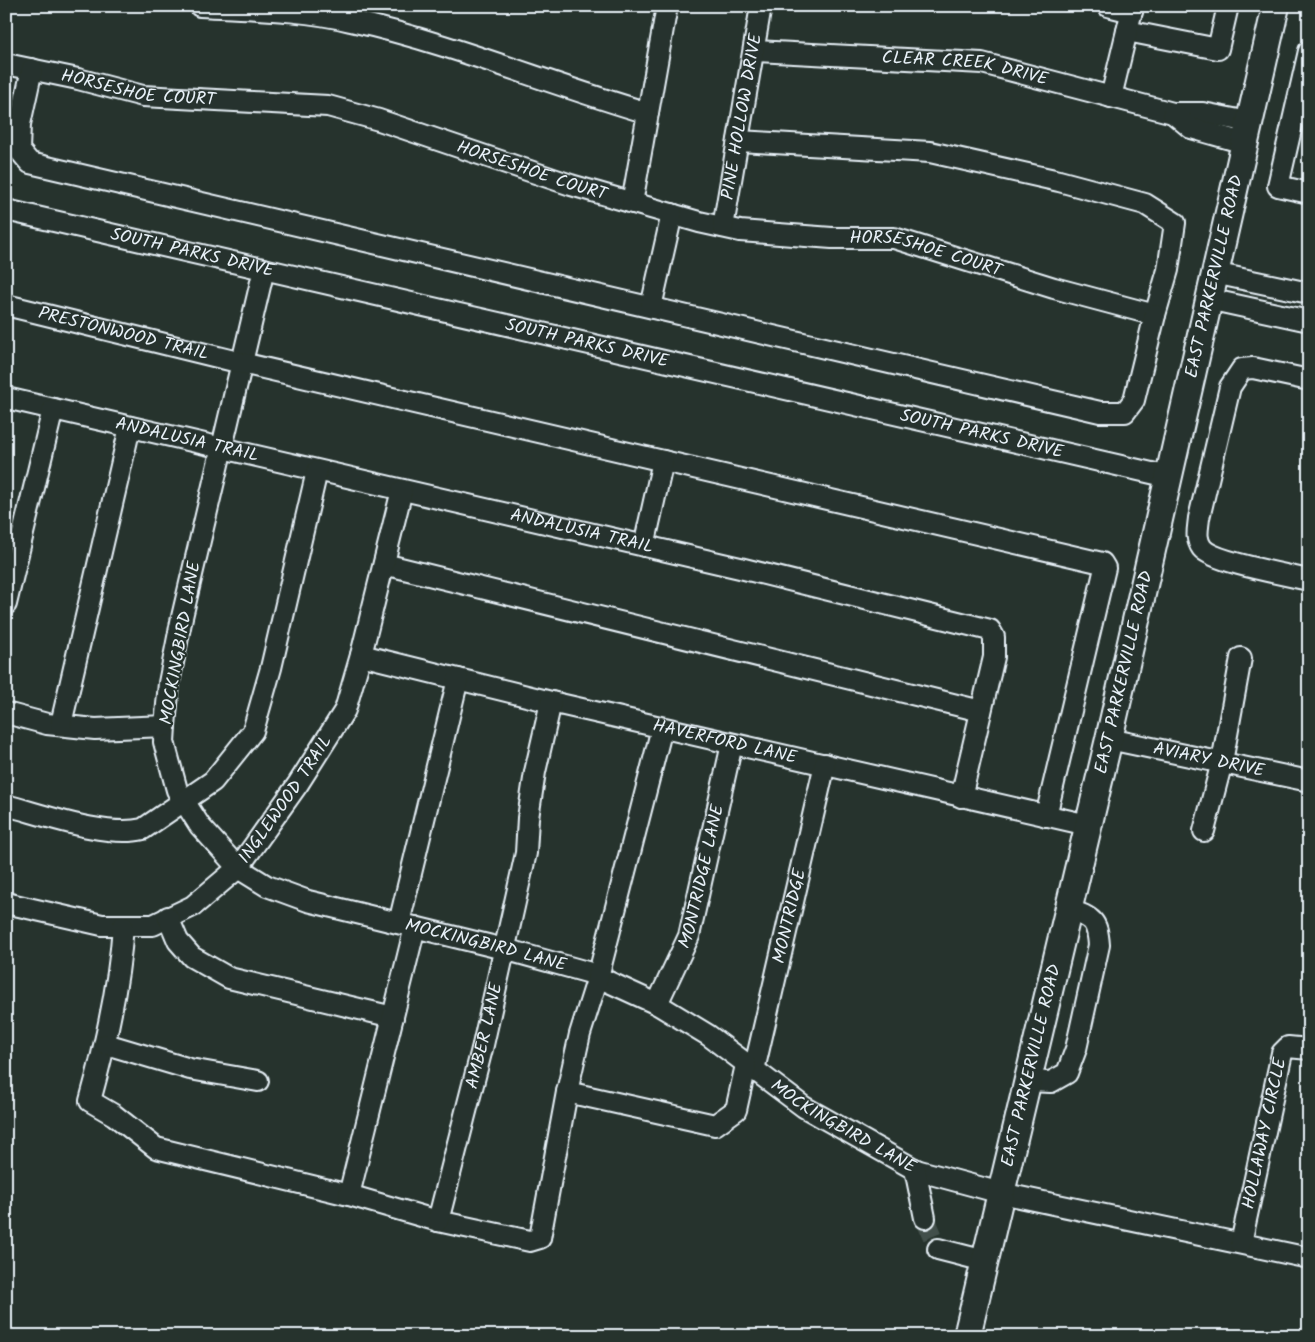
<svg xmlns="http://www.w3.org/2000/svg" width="1315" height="1342" viewBox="0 0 1315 1342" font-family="Kalam,sans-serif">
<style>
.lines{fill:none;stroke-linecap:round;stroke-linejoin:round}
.minor-tunnel{stroke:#43504b;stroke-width:20;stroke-dasharray:20 10;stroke-linecap:butt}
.minor-casing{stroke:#e8f1f8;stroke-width:24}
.major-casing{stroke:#e8f1f8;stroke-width:30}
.minor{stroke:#26332d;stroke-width:20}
.major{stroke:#26332d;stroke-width:26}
.labels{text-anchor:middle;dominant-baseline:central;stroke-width:4.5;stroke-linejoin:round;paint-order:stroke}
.street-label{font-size:18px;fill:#e8f1f8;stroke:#26332d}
</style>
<rect width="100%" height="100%" fill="#26332d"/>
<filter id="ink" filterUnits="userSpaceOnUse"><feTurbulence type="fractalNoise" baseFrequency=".02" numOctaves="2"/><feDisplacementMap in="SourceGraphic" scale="10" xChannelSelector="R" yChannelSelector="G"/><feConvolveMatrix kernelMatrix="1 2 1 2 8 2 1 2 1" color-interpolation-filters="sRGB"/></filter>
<g filter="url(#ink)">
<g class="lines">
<path class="minor-tunnel" d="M 925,1218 L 938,1249"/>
<g class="minor-casing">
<g id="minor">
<path d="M 200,6 C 250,9 302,9 351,21 C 452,43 548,84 648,113"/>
<path d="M 1108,6 L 1132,12"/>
<path d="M 1127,31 L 1218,49 L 1228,6"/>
<path id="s1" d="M 754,51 L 982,63 L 1173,113 L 1203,113 L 1249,122"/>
<path d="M 1309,51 L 1278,186 L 1309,193"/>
<path id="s2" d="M 6,64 L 78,79 L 143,96 L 328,106 L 379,120 L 571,185 L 699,222 L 740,231 L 832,238 L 894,238 L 1054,288 L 1155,315 L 1168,270 L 1175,223 L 1145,204 L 1059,181 L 930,152 L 738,141"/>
<path d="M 32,69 L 20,124 L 19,150 L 30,163 L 1100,412 L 1125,412 L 1134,400 L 1155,315"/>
<path d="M 1111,97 L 1133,6"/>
<path d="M 1173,113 L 1191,128 L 1244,143"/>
<path d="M 632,203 L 667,6"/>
<path id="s3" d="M 6,210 L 1169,477"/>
<path id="s4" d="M 723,227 L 761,6"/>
<path id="s5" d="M 264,269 L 182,617 L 169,683 L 165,726 L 164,742 L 177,790 L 200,826 L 238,868 L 267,886 L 308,901 L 504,949 L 587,972 L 657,1004 L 708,1035 L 804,1107 L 916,1170 L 1001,1193 L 1309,1258"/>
<path d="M 1214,273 L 1309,293"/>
<path d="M 1208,299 L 1309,321"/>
<path id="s6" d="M 6,305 L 242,363 L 1102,563 L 1105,568 L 1046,816"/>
<path d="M 651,307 L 672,214"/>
<path d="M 1309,380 L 1253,368 L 1242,369 L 1230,387 L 1199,518 C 1198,529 1195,538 1202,548 C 1213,562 1288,575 1309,580"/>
<path id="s7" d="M 6,398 L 740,568 L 990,630 L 994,637 L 994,657 L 961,797"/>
<path d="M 644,546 L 663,461"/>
<path d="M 384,564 L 981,711"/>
<path d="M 6,604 L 53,409"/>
<path id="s8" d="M 361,655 L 551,702 L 1088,825"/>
<path d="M 6,713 L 47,724 L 95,729 L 165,726"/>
<path d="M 61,724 L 130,427"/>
<path id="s9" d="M 1109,739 L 1309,781"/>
<path d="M 6,805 C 44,815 106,838 143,829 L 213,781 L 253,731 L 271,668 L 317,471"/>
<path d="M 1204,831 L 1222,762 L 1241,658"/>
<path id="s10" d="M 6,903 L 102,925 L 153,925 L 193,906 L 238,868 L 298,784 L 345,710 L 361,655 L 402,490"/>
<path d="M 168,917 L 178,941 L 192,957 L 229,978 L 393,1017"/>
<path d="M 399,923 L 458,679"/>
<path d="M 123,926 C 119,986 106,1043 90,1101 L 114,1115 L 156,1148 L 349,1195"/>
<path d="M 415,927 L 349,1195 L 438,1221 L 530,1241 L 540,1238 L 567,1092 L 580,1034 L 598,977 L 662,728"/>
<path id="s11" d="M 657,1004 L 689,936 L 732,744"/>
<path d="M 106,1044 L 190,1069 L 258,1081"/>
<path id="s12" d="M 754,1070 L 825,764"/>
<path d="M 1027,1081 L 1051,1082 L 1067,1073 L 1076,1049 L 1099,945 C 1097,919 1092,918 1068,909"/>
<path d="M 567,1092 L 715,1125 L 736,1110 L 746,1065"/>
<path d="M 915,1169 L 925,1218"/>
<path id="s13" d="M 438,1221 L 483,1045 L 526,853 L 528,818 L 535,772 L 551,702"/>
<path id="s14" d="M 1241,1243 L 1282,1053 L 1288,1047 L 1309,1049"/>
<path d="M 938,1249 L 985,1261"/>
</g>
</g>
<g class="major-casing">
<g id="major">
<path id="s15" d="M 967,1336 L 1109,739 L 1276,6"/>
</g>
</g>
<use href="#minor" class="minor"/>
<use href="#major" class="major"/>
</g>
</g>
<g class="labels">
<g class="street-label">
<text stroke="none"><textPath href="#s1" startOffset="212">CLEAR CREEK DRIVE</textPath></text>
<text stroke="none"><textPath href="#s2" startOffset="135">HORSESHOE COURT</textPath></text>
<text stroke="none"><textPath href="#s4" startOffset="112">PINE HOLLOW DRIVE</textPath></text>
<text stroke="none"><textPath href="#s2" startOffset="540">HORSESHOE COURT</textPath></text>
<text stroke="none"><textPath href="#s3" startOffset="191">SOUTH PARKS DRIVE</textPath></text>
<text stroke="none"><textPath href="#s2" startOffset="945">HORSESHOE COURT</textPath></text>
<text stroke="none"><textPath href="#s15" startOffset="1088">EAST PARKERVILLE ROAD</textPath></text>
<text stroke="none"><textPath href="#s6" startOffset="121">PRESTONWOOD TRAIL</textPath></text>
<text stroke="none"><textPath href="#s3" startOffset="596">SOUTH PARKS DRIVE</textPath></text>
<text stroke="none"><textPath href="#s3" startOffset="1001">SOUTH PARKS DRIVE</textPath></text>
<text stroke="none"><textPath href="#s7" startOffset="186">ANDALUSIA TRAIL</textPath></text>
<text stroke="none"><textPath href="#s7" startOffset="591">ANDALUSIA TRAIL</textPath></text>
<text transform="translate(181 643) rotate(-80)">MOCKINGBIRD LANE</text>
<text stroke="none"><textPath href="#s15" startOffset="682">EAST PARKERVILLE ROAD</textPath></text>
<text stroke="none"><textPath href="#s8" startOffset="374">HAVERFORD LANE</textPath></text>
<text stroke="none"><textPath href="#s9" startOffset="102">AVIARY DRIVE</textPath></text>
<text stroke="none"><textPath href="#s10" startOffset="336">INGLEWOOD TRAIL</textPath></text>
<text stroke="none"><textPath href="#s11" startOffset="136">MONTRIDGE LANE</textPath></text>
<text stroke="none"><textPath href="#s12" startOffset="158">MONTRIDGE</textPath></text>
<text stroke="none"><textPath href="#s5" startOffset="894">MOCKINGBIRD LANE</textPath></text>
<text stroke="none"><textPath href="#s13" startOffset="191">AMBER LANE</textPath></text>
<text stroke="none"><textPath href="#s15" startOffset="278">EAST PARKERVILLE ROAD</textPath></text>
<text stroke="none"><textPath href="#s5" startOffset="1299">MOCKINGBIRD LANE</textPath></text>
<text stroke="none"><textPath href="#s14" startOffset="112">HOLLAWAY CIRCLE</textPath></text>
</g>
</g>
<rect width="1315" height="1342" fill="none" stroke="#26332d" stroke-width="25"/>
<rect x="12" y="12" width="1290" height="1317" fill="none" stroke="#e8f1f8" stroke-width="2" filter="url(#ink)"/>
</svg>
